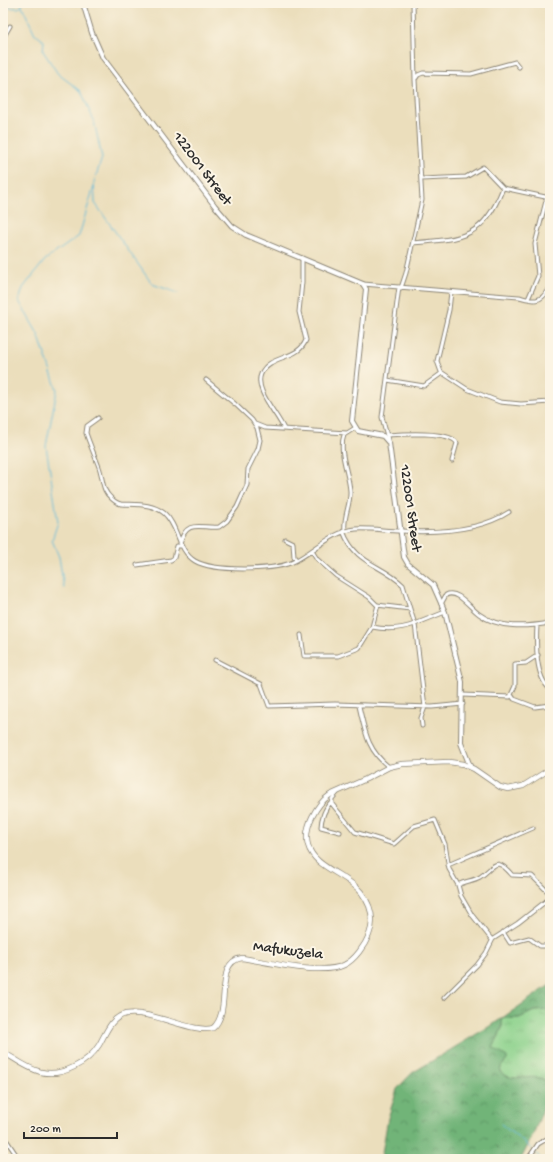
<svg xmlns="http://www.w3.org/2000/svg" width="553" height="1162" viewBox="0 0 553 1162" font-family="'Gochi Hand',sans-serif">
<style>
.grass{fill:url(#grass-tufts);stroke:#5c7e5c}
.forest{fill:url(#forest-crowns);stroke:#4e7052}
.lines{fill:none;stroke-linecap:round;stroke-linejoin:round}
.stream{stroke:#5dbadb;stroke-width:1}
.minor-casing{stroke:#8b8474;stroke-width:5}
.tertiary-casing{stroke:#8b8474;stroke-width:6}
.secondary-casing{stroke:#8b8474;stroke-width:6}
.minor{stroke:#fff;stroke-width:3}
.tertiary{stroke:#fff;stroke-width:4}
.secondary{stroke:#fff;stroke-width:4.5}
.labels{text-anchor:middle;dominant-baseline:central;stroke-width:4;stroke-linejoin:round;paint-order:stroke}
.street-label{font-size:15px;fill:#2b2b2b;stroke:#fcf5e5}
</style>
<defs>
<pattern id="grass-tufts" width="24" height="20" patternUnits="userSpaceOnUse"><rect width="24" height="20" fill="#8cd28c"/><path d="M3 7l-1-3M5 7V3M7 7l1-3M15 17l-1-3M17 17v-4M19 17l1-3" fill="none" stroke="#79b479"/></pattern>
<pattern id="forest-crowns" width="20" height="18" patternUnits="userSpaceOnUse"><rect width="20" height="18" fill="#71b478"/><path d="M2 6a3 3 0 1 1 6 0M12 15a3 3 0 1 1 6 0" fill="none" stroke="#5d9363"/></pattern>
</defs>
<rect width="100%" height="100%" fill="#fcf5e5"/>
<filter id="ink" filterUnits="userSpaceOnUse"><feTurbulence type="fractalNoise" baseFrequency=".025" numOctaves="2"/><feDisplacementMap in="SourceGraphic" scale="8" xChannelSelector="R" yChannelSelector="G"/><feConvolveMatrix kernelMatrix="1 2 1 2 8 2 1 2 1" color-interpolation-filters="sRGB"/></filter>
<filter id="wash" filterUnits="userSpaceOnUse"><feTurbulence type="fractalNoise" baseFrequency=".012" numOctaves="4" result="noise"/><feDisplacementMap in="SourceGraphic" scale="16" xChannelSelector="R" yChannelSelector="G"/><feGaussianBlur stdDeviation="0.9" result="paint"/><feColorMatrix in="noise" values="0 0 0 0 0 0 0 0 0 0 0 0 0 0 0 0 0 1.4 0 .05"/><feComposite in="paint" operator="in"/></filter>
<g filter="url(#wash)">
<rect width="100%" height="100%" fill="#ebdebc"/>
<path class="grass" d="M 550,1010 L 550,1091 C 547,1071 531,1079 518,1079 C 511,1079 505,1076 500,1073 L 501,1067 L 507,1060 L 493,1048 L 502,1028 L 502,1018 L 519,1018 L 534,1011 Z"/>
<path class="forest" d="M 550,985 L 550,1010 L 534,1011 L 519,1018 L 502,1018 L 502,1028 L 493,1048 L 507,1057 L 507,1060 L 501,1067 L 500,1072 C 516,1087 546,1065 550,1091 L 533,1135 L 521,1159 L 381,1159 L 388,1118 L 397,1089 L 412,1073 L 495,1023 Z"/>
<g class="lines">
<path class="stream" d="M 22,6 L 35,34 L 44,41 L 43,51 L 58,74 L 81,91 L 94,121 L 102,158 L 94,182 L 95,203 L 152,284 L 178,293
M 3,7 L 18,8 L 22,6 L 22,3
M 64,588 L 59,557 L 52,540 L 58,522 L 46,446 L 57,390 L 38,334 L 19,301 L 23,288 L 45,260 L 79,236 L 94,186
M 501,1124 L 532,1149
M 536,1153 L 541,1159"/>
</g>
</g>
<g filter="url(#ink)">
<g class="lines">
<g class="minor-casing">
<path id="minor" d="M 3,38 L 10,26
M 416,78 L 418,75 L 423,73 L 471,74 L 515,62 L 519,67
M 422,179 L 466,177 L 483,167 L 503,188 L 550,198
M 413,243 C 463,239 483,238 503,188
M 363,284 L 519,297 C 531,300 540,304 547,291
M 401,288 L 406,273 L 422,200 L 415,80 L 413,3
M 451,292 L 449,310 L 437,361 L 441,372 L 467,389 L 500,402 L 521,404 L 550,402
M 528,299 L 538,276 L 535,244 L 547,197
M 387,380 L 424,386 L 442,373
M 98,418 L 87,426 L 86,433 C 90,445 95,456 99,467 C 102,475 102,483 105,490 C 107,495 115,503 121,504 C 136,505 151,503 164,513 C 179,526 177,550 195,561 C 214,572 276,571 295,561 C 316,550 333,531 356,529 C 372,528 386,531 401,531 C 436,533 480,531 509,512
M 255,424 L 265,428 L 347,433
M 284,429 C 277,413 254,390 261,374 C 269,354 298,361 306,340 L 299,312 L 302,282 L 302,258
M 387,435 C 401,434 450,431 457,443 L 452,461
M 388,440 L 382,417 L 399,287
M 345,530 C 343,517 351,504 350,491 C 349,473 338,452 344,435 L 355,428
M 343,531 C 356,565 380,563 403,585 L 410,609
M 285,539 L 293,543 L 294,557 L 297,560
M 180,543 C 187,518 201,529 219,527 L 227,521 L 237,507 L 247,485 L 248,469 L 258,449 L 260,440 L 257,428 L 252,420 L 235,404 L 206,380
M 312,551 L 317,559 L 336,576 L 369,597 L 377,605 L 410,609 L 415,624 C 401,629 387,630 372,627
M 137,565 L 171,560 L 174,558 L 177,546 L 181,546
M 441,604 L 446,595 C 458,589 470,608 479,614 C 499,629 526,627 550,623
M 537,625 C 536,644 535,677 550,689
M 301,635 L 304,656 L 338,656 L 359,648 L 372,627 L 378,605
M 215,660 L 261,684 L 269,706 L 335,704 L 432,707 L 463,704
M 463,695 L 510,697 L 515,686 L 515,664 L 526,663 L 538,655
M 512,696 L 514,699 L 535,707 L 550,705
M 359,706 C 365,731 367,750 389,767
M 422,726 L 421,718 L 425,707 L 415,624 L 445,612
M 337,793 L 332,799 L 332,804 L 355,832 L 394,844 L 414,826 L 435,820 L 445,844 L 449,869 L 458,885 L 461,896 L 472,915 L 492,940
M 331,802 C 325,808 321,819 321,827 L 340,832
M 448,865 L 533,828
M 458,885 C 465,881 473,881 480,877 C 495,867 495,855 512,875 L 532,876 L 550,894
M 503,932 L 510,943 L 529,938 L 540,946 L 550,946
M 444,998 L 477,965 L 486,953 L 493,939 L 518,923 L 550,898
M 3,1112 L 3,1113
M 3,1135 L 19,1159
M 528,1159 L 538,1144 L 550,1137"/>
</g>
<g class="tertiary-casing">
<path id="tertiary" d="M 83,3 L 92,33 L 103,58 L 215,206 L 232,226 L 246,235 L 363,284 L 366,289 L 352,421 L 358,431 L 383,436 L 389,443 L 404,557 L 408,564 L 433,585 L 445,612 L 462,682 L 461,743 L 470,766"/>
</g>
<g class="secondary-casing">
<path id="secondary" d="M 3,1052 C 15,1059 28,1069 41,1072 C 62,1077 88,1063 99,1045 C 106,1033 111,1017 126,1014 C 153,1010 193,1034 213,1028 C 233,1011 213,962 242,958 C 268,962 321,976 344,965 C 355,960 365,945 369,935 C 375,920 371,905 361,892 C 347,874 314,868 308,845 C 303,827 317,804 330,795 L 366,779 L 389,767 L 402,764 L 449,762 L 463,764 L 474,769 L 500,787 L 508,789 L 523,786 L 550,769"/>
</g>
<use href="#minor" class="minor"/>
<use href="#tertiary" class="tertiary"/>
<use href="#secondary" class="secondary"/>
</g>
</g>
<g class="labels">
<g class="street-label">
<text transform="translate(202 169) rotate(53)">122001 Street</text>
<text transform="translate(410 508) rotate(82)">122001 Street</text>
<text transform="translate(288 951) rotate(7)">Mafukuzela</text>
</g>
</g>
<rect width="553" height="1162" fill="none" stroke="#fcf5e5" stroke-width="16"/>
<path d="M24 1132v6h93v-6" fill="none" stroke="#2b2b2b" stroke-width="2"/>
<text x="30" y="1132" font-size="12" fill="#2b2b2b" stroke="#fcf5e5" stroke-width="3" paint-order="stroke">200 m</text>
</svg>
